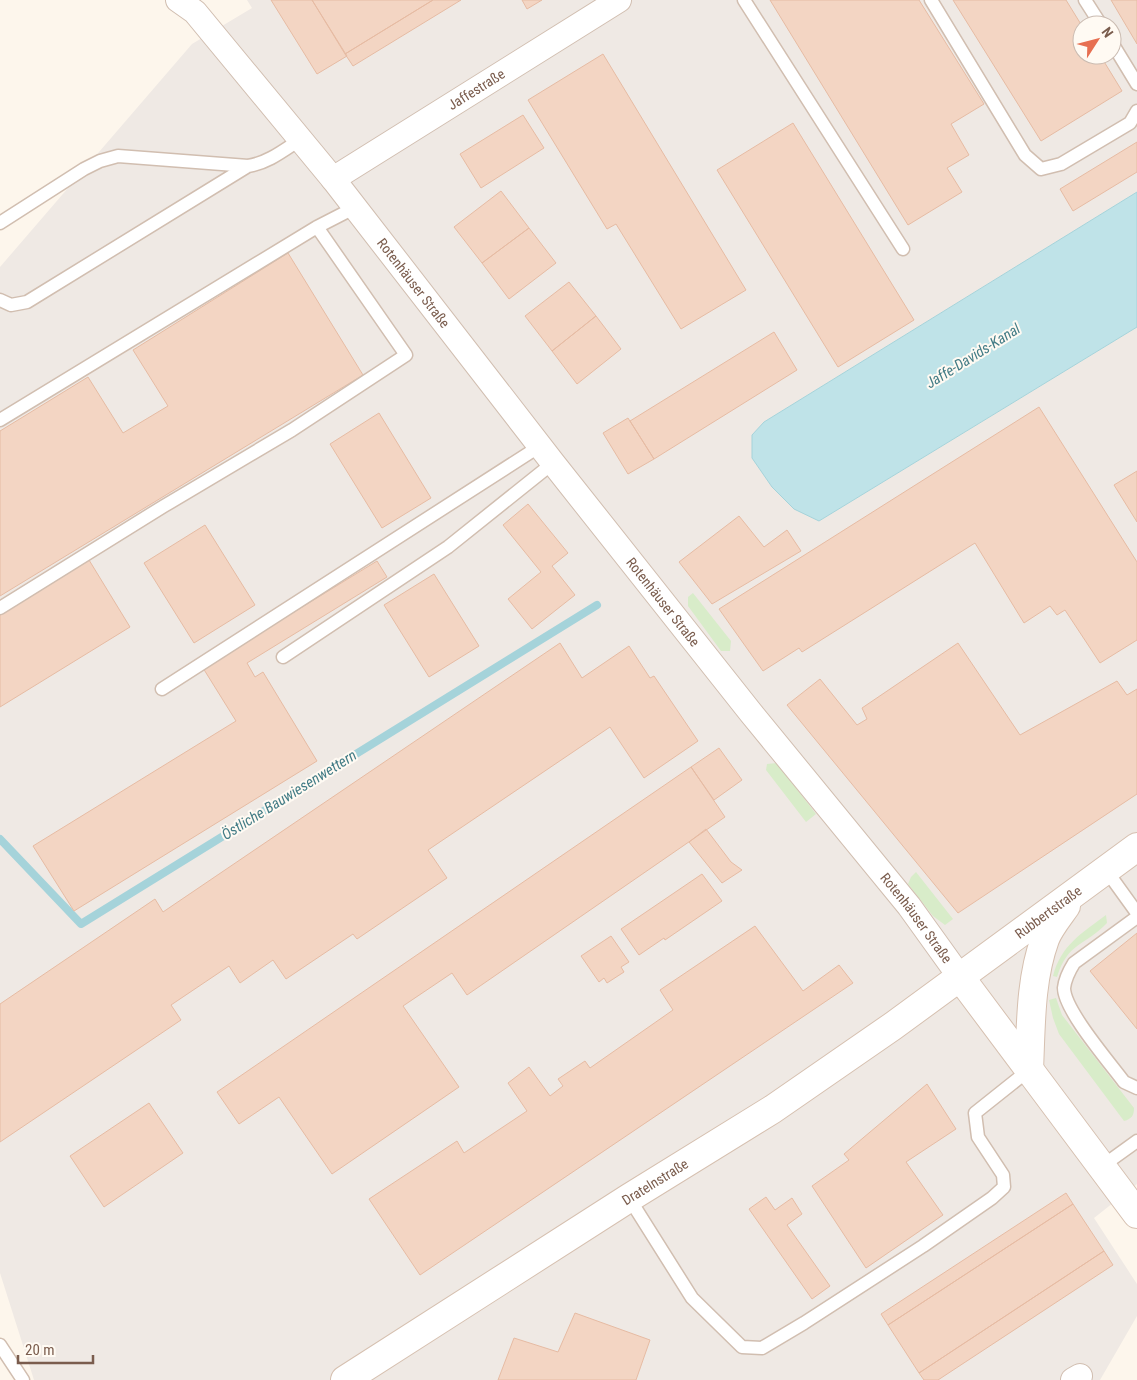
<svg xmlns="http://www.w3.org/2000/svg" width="1137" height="1380" viewBox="0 0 1137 1380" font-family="'Roboto Condensed',sans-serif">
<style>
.industrial{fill:#efe9e4;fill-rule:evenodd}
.green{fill:#d8ecc9}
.water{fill:#bfe3e8;stroke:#a5d3da}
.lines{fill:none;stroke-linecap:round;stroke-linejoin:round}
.stream{stroke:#a5d3da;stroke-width:8}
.building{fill:#f3d5c3;stroke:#e6bba3}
.lane-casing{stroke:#d1beb0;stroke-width:15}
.street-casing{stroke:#d1beb0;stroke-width:26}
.secondary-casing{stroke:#d6c0b0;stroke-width:30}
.lane{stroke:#fff;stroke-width:12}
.street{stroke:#fff;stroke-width:24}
.secondary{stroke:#fff;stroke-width:28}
.labels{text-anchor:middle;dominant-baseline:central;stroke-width:4;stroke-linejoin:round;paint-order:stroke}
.street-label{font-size:14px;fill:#7a5c4d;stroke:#fffaf3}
.water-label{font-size:15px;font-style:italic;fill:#437c86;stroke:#fffaf3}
</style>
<rect width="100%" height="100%" fill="#fdf6ec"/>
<path class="industrial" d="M 247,0 L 1137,0 L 1137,192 L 764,422 L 819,521 L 1137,327 L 1137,1184 L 1094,1218 L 1137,1284 L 1137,1316 L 1100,1380 L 34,1380 L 0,1273 L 0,267 L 192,44 L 252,8 ZM 1082,25 L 1112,25 L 1112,55 L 1082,55 Z"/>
<path class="green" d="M 693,593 L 731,641 L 730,651 L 721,651 L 688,606 L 688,597 Z
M 777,763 L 816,814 L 806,822 L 766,770 L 767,764 Z
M 916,872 L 953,919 L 945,925 L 933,916 L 908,884 L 911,877 Z
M 1106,915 L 1107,923 C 1085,946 1068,942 1057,977 L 1053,976 C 1061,945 1082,933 1106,915 Z
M 1056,998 L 1062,1015 L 1134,1108 C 1134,1115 1132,1119 1124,1121 L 1059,1034 L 1053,1018 L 1049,1000 Z"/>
<path class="water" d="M 1137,192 L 1137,327 L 819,521 L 794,509 L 772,487 L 752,458 L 752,435 L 764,422 Z"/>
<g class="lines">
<path class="stream" d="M 0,839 L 81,924 L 597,605"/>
</g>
<path class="building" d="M 271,0 L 312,0 L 347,56 L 317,74 Z
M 312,0 L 433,0 L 345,54 Z
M 433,0 L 461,0 L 353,66 L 345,54 Z
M 522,0 L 542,0 L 527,9 Z
M 770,0 L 919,0 L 984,104 L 951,124 L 969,155 L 947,168 L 962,192 L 908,225 Z
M 953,0 L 1066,0 L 1082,26 L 1082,55 L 1100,55 L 1122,91 L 1041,141 Z
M 1111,0 L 1137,0 L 1137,44 Z
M 603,54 L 746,290 L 681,329 L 616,224 L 607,229 L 528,100 Z
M 523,115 L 544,148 L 481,188 L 460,154 Z
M 793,123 L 914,320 L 838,367 L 717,170 Z
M 1137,142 L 1137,172 L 1073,211 L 1060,189 Z
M 501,191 L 529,228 L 482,263 L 454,227 Z
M 529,228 L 556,263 L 509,299 L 482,263 Z
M 288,253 L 363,375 L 0,596 L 0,431 L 88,377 L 123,433 L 168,406 L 133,350 Z
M 569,282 L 596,316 L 552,351 L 525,316 Z
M 596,316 L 621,349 L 577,384 L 552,351 Z
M 774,332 L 797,370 L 654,459 L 630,421 Z
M 1039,407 L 1137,562 L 1137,640 L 1100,663 L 1065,610 L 1057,615 L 1050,606 L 1024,623 L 975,543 L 802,652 L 799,648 L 763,671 L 719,609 Z
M 379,413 L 431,498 L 382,528 L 330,444 Z
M 628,418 L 654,459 L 628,474 L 603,433 Z
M 1137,471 L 1137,522 L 1114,485 Z
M 528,504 L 568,553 L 552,566 L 575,595 L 532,629 L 508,599 L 541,572 L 503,525 Z
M 739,516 L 764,547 L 787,530 L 801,551 L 712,604 L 679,562 Z
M 205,525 L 255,605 L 194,643 L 144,563 Z
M 89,560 L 130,627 L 0,707 L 0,614 Z
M 377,561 L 387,577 L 247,663 L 255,677 L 263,672 L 317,761 L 74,911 L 33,846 L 236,721 L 203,668 Z
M 434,574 L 479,646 L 429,677 L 384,605 Z
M 560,643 L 582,678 L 629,646 L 650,678 L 654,676 L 698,741 L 644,778 L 610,727 L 428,850 L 447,878 L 357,939 L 353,934 L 286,979 L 273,960 L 240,983 L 229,966 L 171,1005 L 181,1020 L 0,1142 L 0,1004 L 155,899 L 163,912 Z
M 958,643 L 1020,735 L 1117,681 L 1127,695 L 1137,689 L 1137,794 L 958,913 L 787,705 L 820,679 L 857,725 L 867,719 L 862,708 Z
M 719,748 L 742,780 L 714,800 L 691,767 Z
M 691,767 L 725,817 L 467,995 L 452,973 L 403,1006 L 459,1087 L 332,1174 L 279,1097 L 239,1124 L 217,1092 Z
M 706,829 L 731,862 L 742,870 L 722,883 L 689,842 Z
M 702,874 L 722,901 L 665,940 L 664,938 L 639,955 L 621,929 Z
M 755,926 L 803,991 L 839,965 L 853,983 L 420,1275 L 369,1199 L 457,1141 L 464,1153 L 527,1111 L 508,1083 L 529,1067 L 550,1096 L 563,1086 L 558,1079 L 585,1061 L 590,1068 L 673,1010 L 660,990 Z
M 1137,933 L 1137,1029 L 1090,971 Z
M 611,936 L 629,962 L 621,967 L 624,972 L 607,983 L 604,978 L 599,982 L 581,956 Z
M 927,1084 L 956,1129 L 906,1162 L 943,1215 L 866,1268 L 812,1186 L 849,1160 L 844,1154 Z
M 149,1103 L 183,1153 L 104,1207 L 70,1156 Z
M 1066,1193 L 1073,1204 L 888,1325 L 881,1314 Z
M 766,1197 L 775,1210 L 792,1198 L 802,1214 L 787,1225 L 830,1286 L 812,1299 L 749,1209 Z
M 1073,1204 L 1104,1251 L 919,1373 L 888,1325 Z
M 1104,1251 L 1113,1265 L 938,1380 L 924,1380 L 919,1373 Z
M 575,1313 L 650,1340 L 636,1380 L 498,1380 L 514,1338 L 558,1352 Z"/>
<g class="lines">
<g class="lane-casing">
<path id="lane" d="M 744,0 L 903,249
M 931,0 L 1025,155 L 1041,169 L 1061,164 L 1130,123 L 1137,111
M 1085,0 L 1101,25
M 1112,43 L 1137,84
M 0,223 L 84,169 L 100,161 L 118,156 L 248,166 C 268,163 284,150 301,139
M 0,300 L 11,305 L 27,302 L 248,166
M 0,420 L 317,227 L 354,208
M 0,608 L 164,506 L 292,430 L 406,355 L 317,227
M 283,657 L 448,547 L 553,463
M 162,689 L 540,446
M 1106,870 L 1137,913
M 1137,917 L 1074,963 C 1069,971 1065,979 1064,988 C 1064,1010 1110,1063 1124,1082 L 1137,1088
M 1101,1167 L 1137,1141
M 629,1198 L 692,1298 L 742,1347 L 762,1348 L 804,1323 L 923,1246 L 992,1198 L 1004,1187 L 1003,1175 L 978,1137 L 975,1113 L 1029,1070
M 0,1345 L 23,1380"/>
</g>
<g class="street-casing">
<g id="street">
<path id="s1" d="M 178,0 L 195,12 L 333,179 L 553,463 L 751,713 L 909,906 L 960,977"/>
<path id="s2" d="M 333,179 L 619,0"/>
<path d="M 1073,1380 L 1080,1376"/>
</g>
</g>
<g class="secondary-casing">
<g id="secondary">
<path d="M 960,977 L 1137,1214"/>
<path d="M 1029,1070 C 1031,1027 1030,980 1045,939 C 1049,928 1059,916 1066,906"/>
<path id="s3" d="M 345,1380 L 629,1198 L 773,1109 L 893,1026 L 1137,847"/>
</g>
</g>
<use href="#lane" class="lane"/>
<use href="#street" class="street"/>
<use href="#secondary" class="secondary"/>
</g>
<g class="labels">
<g class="street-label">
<text stroke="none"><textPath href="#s2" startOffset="169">Jaffestraße</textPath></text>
<text stroke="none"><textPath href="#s1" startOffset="369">Rotenhäuser Straße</textPath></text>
<text stroke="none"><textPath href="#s1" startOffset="774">Rotenhäuser Straße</textPath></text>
<text stroke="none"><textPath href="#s3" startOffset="845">Rubbertstraße</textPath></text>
<text stroke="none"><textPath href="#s1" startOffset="1179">Rotenhäuser Straße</textPath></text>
<text stroke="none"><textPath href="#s3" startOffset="368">Dratelnstraße</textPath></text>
</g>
<g class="water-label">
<text transform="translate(973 356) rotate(-32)">Jaffe-Davids-Kanal</text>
<text transform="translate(289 795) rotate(-32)">Östliche Bauwiesenwettern</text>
</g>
</g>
<g transform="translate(1097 40) rotate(54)"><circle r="24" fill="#fffaf3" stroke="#cabbb1"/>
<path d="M0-4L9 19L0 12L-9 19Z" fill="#e76f51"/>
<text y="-8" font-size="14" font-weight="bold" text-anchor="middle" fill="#7a5c4d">N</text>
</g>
<path d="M18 1355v8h75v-8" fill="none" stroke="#7a5c4d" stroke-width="2.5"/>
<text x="25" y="1355" font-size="15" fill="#7a5c4d" stroke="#fffaf3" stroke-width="4" paint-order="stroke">20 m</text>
</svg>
